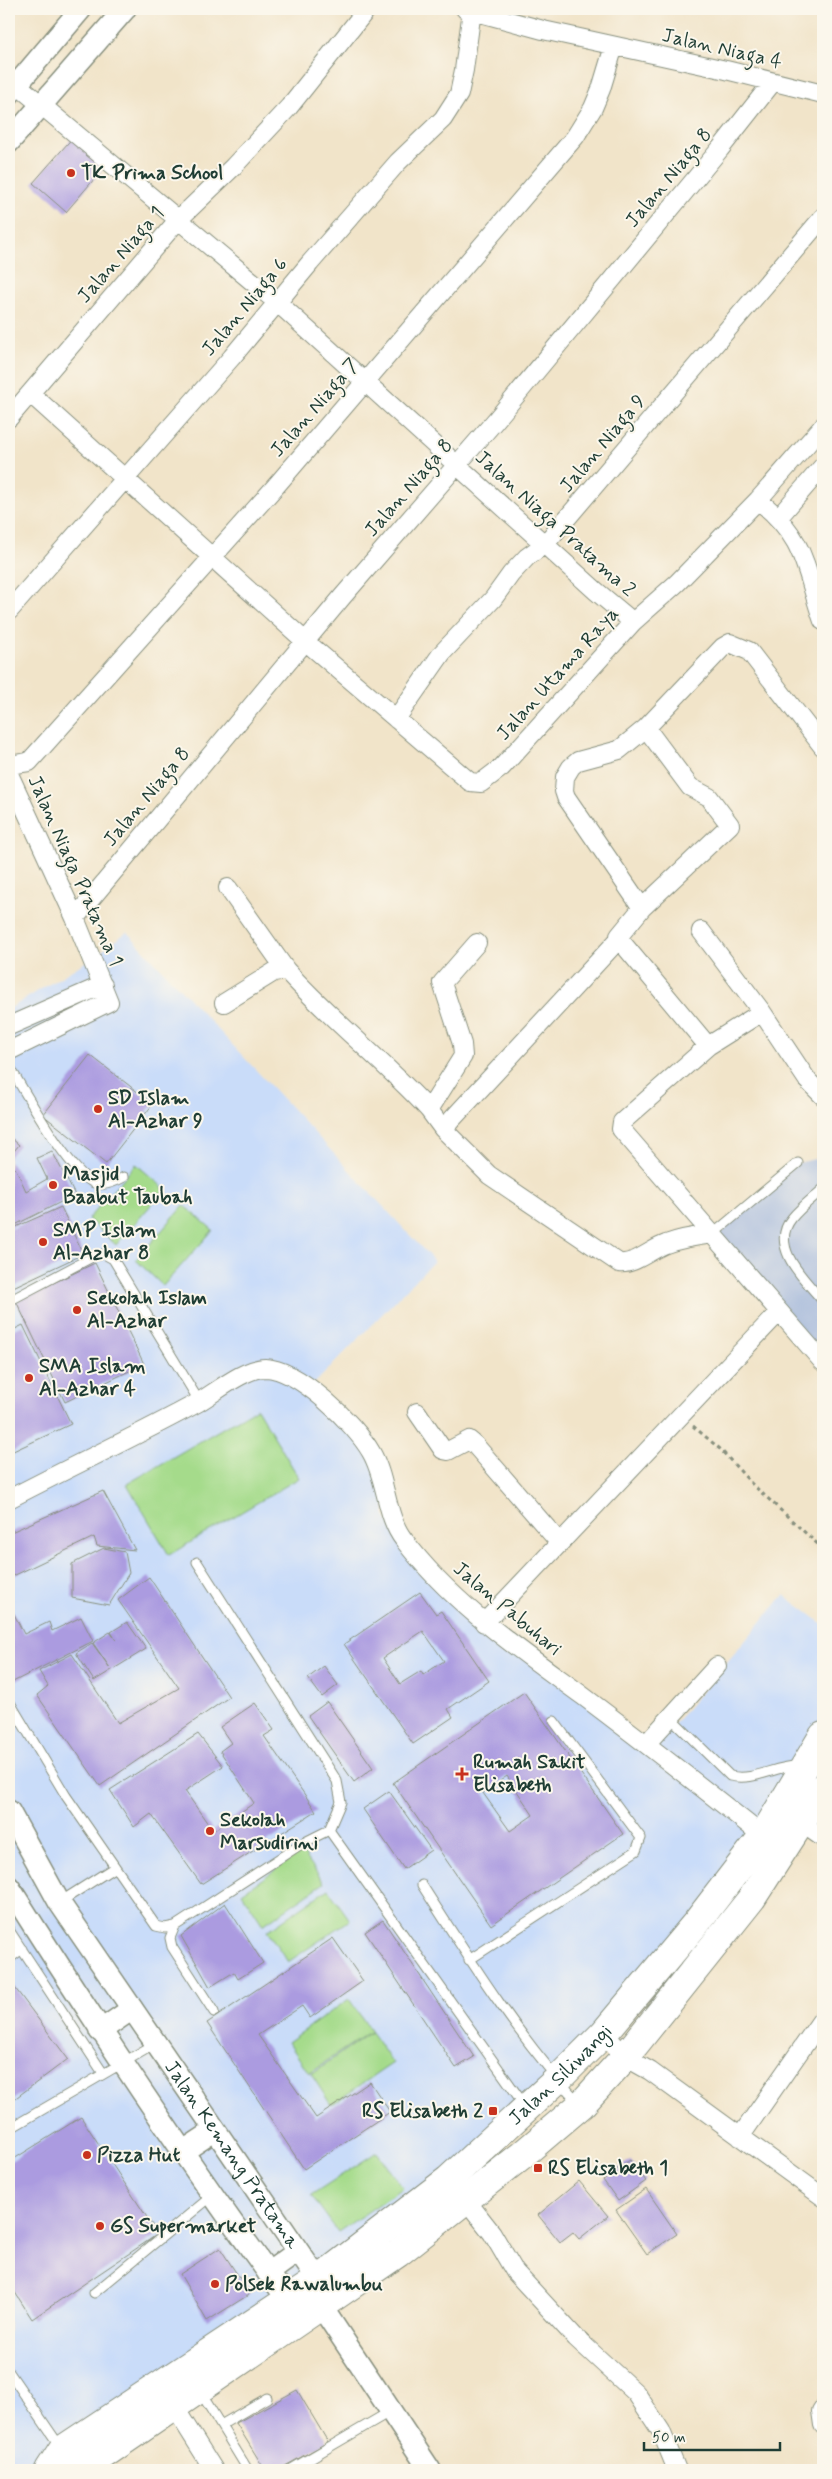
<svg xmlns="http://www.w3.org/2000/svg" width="832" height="2479" viewBox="0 0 832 2479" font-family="Mynerve,sans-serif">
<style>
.built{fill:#c9dcf9}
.industrial{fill:#b6c5de}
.green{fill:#a5db8b;stroke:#628c60}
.building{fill:#ab9be0;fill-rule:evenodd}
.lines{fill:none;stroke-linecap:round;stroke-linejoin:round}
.service-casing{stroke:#88907e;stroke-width:11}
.minor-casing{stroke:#88907e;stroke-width:20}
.tertiary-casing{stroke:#88907e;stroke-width:24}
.primary-casing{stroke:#88907e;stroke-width:30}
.path{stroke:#88907e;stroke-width:3;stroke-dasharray:4 4;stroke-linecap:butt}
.service{stroke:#fff;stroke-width:9}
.minor{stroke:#fff;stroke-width:18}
.tertiary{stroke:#fff;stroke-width:21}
.primary{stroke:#fff;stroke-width:28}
.poi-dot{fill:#c8321e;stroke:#fbf7ec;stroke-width:2}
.labels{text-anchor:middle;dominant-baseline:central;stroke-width:4;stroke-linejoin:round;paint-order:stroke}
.street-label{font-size:20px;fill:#1f3d34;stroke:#fbf7ec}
.poi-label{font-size:20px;font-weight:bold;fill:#1f3d34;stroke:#fbf7ec;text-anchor:start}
</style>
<rect width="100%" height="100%" fill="#fbf7ec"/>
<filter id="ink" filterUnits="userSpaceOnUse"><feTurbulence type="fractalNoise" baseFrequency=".02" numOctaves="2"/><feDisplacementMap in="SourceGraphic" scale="10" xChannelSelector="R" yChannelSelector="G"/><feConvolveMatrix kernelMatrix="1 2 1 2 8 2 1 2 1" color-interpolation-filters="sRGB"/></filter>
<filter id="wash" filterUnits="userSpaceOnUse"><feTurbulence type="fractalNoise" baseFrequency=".0096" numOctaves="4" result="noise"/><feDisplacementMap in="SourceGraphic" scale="20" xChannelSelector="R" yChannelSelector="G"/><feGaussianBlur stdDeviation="1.12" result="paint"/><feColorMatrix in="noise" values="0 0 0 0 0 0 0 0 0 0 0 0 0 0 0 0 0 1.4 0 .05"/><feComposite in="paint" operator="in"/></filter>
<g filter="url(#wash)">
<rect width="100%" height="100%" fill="#f1e4c9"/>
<path class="built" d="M 127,932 L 434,1261 L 313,1385 L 384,1462 L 385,1517 L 481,1617 L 649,1754 L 784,1595 L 823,1624 L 823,1738 L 670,1958 L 412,2217 L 43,2470 L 9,2470 L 9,1009 L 95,956 Z"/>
<path class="industrial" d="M 823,1157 L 823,1362 L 713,1234 L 798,1163 Z"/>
<path class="green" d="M 136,1164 L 165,1189 L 116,1245 L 88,1219 Z
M 184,1205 L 213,1230 L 163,1286 L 136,1260 Z
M 257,1408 L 299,1478 L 169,1555 L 127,1484 Z
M 302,1851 L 324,1883 L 263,1925 L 242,1893 Z
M 328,1889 L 350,1920 L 288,1962 L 267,1931 Z
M 349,1999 L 371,2031 L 309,2073 L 288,2042 Z
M 371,2032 L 393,2063 L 331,2105 L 311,2074 Z
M 377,2152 L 403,2188 L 338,2232 L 311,2195 Z"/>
<g id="blocks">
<path class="building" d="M 75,135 L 108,163 L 66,212 L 33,183 Z
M 90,1055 L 153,1104 L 106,1164 L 43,1115 Z
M 9,1136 L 19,1145 L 9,1157 Z
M 52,1151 L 75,1195 L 9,1228 L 9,1162 L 16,1169 L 26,1191 L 47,1179 L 37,1158 Z
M 61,1207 L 83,1254 L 9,1289 L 9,1230 Z
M 95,1263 L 144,1364 L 65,1402 L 16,1301 Z
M 23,1325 L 71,1424 L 9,1453 L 9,1332 Z
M 103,1491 L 135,1550 L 97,1546 L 94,1537 L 9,1578 L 9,1533 Z
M 104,1548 L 125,1552 L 129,1573 L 109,1605 L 72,1598 L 72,1564 Z
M 149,1577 L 229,1697 L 100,1786 L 37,1695 L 48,1686 L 39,1671 L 72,1654 L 118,1723 L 179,1688 L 118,1600 Z
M 420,1592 L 436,1614 L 441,1611 L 489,1681 L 448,1709 L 453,1717 L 413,1744 L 344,1644 ZM 423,1631 L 444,1661 L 423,1675 L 421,1671 L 400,1684 L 383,1658 Z
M 9,1604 L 24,1634 L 49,1622 L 52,1631 L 81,1617 L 93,1641 L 9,1684 Z
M 127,1622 L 146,1649 L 94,1681 L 76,1653 L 92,1643 L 110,1668 L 93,1643 L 110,1632 L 116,1640 L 111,1632 Z
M 324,1666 L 338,1685 L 322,1697 L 308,1678 Z
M 524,1692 L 623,1834 L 491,1925 L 393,1783 ZM 507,1776 L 533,1815 L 510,1831 L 483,1793 Z
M 327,1702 L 373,1768 L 354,1782 L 308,1716 Z
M 255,1703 L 274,1730 L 264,1736 L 316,1811 L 201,1884 L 151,1814 L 134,1827 L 110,1790 L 198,1734 L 223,1766 L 185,1791 L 213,1831 L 254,1803 L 220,1751 L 231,1743 L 220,1727 Z
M 389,1791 L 431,1850 L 404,1869 L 363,1809 Z
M 225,1903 L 263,1963 L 238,1979 L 234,1972 L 210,1987 L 181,1936 Z
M 383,1920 L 474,2057 L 456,2068 L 365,1932 Z
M 333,1938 L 363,1981 L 310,2018 L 302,2006 L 258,2035 L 316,2118 L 370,2082 L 390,2112 L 304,2169 L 207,2023 Z
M 9,1980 L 68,2059 L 9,2103 Z
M 81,2117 L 158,2234 L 32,2319 L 9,2283 L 9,2162 Z
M 630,2160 L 646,2181 L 618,2201 L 603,2180 Z
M 579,2181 L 608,2216 L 579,2239 L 573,2232 L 560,2242 L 538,2215 Z
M 646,2189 L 677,2234 L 647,2254 L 616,2210 Z
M 220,2248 L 250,2294 L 207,2321 L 180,2274 Z
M 297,2390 L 328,2442 L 278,2470 L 265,2470 L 236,2423 Z"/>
</g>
</g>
<g filter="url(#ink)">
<use href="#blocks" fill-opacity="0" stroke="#88907e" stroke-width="1"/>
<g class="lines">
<g class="service-casing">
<path id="service" d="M 9,1066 C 26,1093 68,1171 94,1183 C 104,1187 115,1182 124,1177
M 823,1189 C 813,1198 801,1207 792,1218 C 768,1247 806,1281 823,1301
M 713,1234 L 798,1163
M 9,1301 L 94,1256 L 104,1254 L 113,1259 L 199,1401
M 197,1562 L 337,1781 L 341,1802 L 329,1830 L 303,1843 L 175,1926 L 170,1938 L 172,1947 L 214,2012
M 9,1701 L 66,1796 L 156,1926 L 165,1928 L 175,1926
M 670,1717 L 730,1776 C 755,1782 775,1765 799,1766
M 329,1830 L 525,2106
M 422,1885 C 470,1960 518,2037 579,2103
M 60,1902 L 115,1867
M 9,1930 L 103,2073
M 9,1959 L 22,1949
M 469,1960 L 636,1851 L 641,1838 L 554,1721
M 9,2129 L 155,2044
M 94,2293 L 213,2195
M 9,2372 L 61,2448
M 201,2393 L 248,2470
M 221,2425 L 267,2398
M 290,2470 L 391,2411"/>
</g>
<g class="minor-casing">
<path id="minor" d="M 465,9 L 543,30 L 726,70 L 823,94
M 9,78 L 278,303 L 596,591 L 633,622
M 31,394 L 305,641 L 470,782 L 481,783 L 502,767 L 633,622 L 677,583 L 758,500 L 823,426
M 9,418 L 178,220 L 233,167 L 289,107 L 367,9
M 758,500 C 807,539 804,567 823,621
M 779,517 L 823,466
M 9,611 L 232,357 L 310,263 L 398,162 L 443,119 L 459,94 L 464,70 L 472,10
M 396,719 L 442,653 L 493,599 L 511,574 L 527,557 L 545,544 L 823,217
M 646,728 L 690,787 L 709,797 L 730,825 L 642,908 L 619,936 L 619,939 L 708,1046 L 622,1122 L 621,1129 L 823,1362
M 9,765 L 29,762 L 275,487 L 575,137 L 593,108 L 601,89 L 614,46
M 9,774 L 75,918 L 109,1002 L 9,1051
M 228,888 L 286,970
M 642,908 L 566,797 L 564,791 L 565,777 L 571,767 L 578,761 L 619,750 L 646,728 L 723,647 L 730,643 L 749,651 L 823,747
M 75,918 L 343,596 L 495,421 L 720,149 L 772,83
M 701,931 L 762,1012 L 808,1081 L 823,1096
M 477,943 L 442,983 L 462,1044 L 463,1056 L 429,1110 L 443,1129 L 489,1175 L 619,1263 C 635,1265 651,1249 666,1244 C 682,1238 697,1236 713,1234
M 224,1003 L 274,972 L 286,970 C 331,1020 384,1061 429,1110
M 9,1026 L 103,985
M 708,1046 L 762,1012
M 443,1129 L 619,939
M 417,1412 L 443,1450 L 448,1451 L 469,1440 L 475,1445 L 559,1542
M 9,1499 C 72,1466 137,1436 199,1402 C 216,1392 245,1368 265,1368 C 299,1369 355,1424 371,1452 C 387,1479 385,1516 404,1540 C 452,1604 519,1649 583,1696 C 644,1742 704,1789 763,1836
M 484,1623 L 778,1313
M 646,1744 L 717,1666
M 793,1817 L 823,1838
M 604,2033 L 625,2057 L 650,2071 L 823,2197
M 740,2137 L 823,2018
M 466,2200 L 492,2233 L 515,2272 L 576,2338 L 636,2393 L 661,2431 L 677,2470
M 175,2408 L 214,2470
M 823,2408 L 821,2411 L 823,2425"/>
</g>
<g class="tertiary-casing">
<g id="tertiary">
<path d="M 9,94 L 81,9"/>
<path d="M 9,142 L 125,9"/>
<path id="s1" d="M 9,1811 L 59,1902 L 318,2280 L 321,2306 L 430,2470"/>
<path d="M 9,1887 C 98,2028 190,2167 289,2301 L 301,2303"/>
<path d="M 100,2031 L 132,2009"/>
<path d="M 182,2152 L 214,2131"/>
<path d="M 268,2273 L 297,2252"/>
</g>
</g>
<g class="primary-casing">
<g id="primary">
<path id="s2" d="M 49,2470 L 62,2450 L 318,2280 L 448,2180 L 558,2079 L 604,2033 L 697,1922 L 763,1836 L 823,1736"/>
<path d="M 81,2470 L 398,2253 L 522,2155 L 581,2105 L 625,2057 L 752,1898 L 823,1788"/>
</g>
</g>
<path class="path" d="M 693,1426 L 720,1449 L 751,1483 L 823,1549"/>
<use href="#service" class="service"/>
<use href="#minor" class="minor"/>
<use href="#tertiary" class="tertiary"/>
<use href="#primary" class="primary"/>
</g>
</g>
<g class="poi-dot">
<circle cx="71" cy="173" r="5"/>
<circle cx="98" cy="1109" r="5"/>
<circle cx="53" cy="1185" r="5"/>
<circle cx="43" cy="1242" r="5"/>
<circle cx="77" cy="1310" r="5"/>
<circle cx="29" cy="1378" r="5"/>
<path d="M459.5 1766.5h5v5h5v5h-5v5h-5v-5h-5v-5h5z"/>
<circle cx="210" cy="1831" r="5"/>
<rect x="488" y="2106" width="10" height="10" rx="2.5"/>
<circle cx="87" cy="2155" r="5"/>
<rect x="533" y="2163" width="10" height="10" rx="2.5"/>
<circle cx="100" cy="2226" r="5"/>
<circle cx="215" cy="2284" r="5"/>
</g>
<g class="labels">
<g class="street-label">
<text transform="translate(722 49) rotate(13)">Jalan Niaga 4</text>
<text transform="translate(669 178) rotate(-50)">Jalan Niaga 8</text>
<text transform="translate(121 255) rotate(-49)">Jalan Niaga 1</text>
<text transform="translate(245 307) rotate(-50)">Jalan Niaga 6</text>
<text transform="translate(315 408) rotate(-49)">Jalan Niaga 7</text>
<text transform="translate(603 444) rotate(-50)">Jalan Niaga 9</text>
<text transform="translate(409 488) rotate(-49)">Jalan Niaga 8</text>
<text transform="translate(555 524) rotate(42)">Jalan Niaga Pratama 2</text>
<text transform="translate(558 674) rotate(-48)">Jalan Utama Raya</text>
<text transform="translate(147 797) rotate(-50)">Jalan Niaga 8</text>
<text transform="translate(75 871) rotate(66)">Jalan Niaga Pratama 1</text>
<text transform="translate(507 1609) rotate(40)">Jalan Pabuhari</text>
<text stroke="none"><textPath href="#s2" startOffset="649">Jalan Siliwangi</textPath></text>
<text stroke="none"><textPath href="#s1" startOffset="410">Jalan Kemang Pratama</textPath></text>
</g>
<g class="poi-label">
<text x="81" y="173">TK Prima School</text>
<text x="108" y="1098">SD Islam<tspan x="108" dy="23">Al-Azhar 9</tspan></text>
<text x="63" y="1174">Masjid<tspan x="63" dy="23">Baabut Taubah</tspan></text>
<text x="53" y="1230">SMP Islam<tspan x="53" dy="23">Al-Azhar 8</tspan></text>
<text x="87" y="1298">Sekolah Islam<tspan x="87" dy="23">Al-Azhar</tspan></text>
<text x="39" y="1366">SMA Islam<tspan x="39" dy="23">Al-Azhar 4</tspan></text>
<text x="473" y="1762">Rumah Sakit<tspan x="473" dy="23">Elisabeth</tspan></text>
<text x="220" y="1820">Sekolah<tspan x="220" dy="23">Marsudirini</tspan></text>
<text x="483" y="2111" text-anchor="end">RS Elisabeth 2</text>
<text x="97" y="2155">Pizza Hut</text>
<text x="548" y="2168">RS Elisabeth 1</text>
<text x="110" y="2226">GS Supermarket</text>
<text x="225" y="2284">Polsek Rawalumbu</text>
</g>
</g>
<rect width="832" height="2479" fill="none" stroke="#fbf7ec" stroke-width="30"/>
<path d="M644 2442v8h136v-8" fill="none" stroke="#1f3d34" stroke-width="2.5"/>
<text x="652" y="2442" font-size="15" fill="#1f3d34" stroke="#fbf7ec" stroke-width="4" paint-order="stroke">50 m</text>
</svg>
